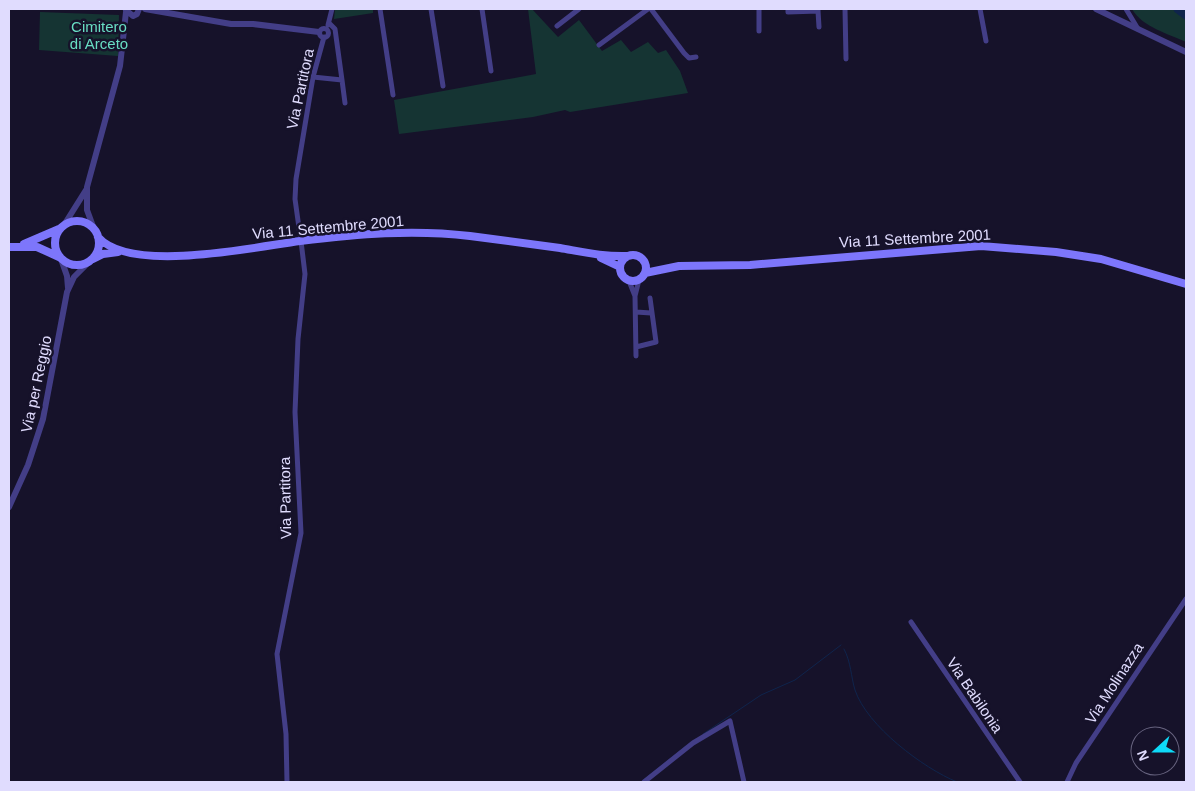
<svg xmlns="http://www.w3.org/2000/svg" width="1195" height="791" viewBox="0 0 1195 791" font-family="Helvetica,sans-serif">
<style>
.green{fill:#153433}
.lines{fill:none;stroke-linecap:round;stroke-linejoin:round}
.stream{stroke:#0f244c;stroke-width:1}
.river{stroke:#0f244c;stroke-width:9}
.minor{stroke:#433e87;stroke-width:5}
.tertiary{stroke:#433e87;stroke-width:6}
.secondary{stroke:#7d76fb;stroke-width:8}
.labels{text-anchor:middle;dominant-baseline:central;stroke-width:5;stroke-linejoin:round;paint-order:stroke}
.park-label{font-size:15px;fill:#68ddc3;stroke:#16122a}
.street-label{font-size:15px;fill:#e0dcfe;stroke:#16122a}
</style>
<rect width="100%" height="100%" fill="#16122a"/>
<path class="green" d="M 335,9 L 373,9 L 373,13 L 334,19 Z
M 528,9 L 532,9 L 558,37 L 579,20 L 602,51 L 621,40 L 631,52 L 648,42 L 658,53 L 666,50 L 680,71 L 688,93 L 570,112 L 565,110 L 533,117 L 399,134 L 394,100 L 536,74 Z
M 1132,9 L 1186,9 L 1186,42 C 1169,34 1142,27 1132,9 Z
M 40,12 L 119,15 L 118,56 L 39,50 Z"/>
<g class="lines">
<path class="stream" d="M 844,649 C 851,662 851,677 855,690 C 867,726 923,768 957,782
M 703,734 L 761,695 L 795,680 L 841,645
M 641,782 L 686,746
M 1005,782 L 1008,781"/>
<path class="river" d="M 1178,9 L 1186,15"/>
<path class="minor" d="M 380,9 L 393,95
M 431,9 L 443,86
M 482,9 L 491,71
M 651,9 L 684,53 L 689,58 L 696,57
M 759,9 L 759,31
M 788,9 L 788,12 L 818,11 L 818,9
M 845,9 L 846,59
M 980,9 L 986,41
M 1126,9 L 1138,29
M 818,11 L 819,27
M 329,23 L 335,29 L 342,80
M 328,25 L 332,9
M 557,26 L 579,9
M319.5 33a4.5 4.5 0 1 1 9 0a4.5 4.5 0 1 1-9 0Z
M 599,45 L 648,9
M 313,77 L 342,80 L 345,103
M 300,235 L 295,199 L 296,179 L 313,77 L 324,37
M 629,281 L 635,296 L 639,280
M 635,296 L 636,356
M 636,312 L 651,313
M 636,347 L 656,342 L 650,298
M 911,622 L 1020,782
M 287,782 L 286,734 L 277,654 L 301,533 L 295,412 L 298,339 L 305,274 L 301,241
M 644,782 L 693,743 L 730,721 L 744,782
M 1067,782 L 1076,763 L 1186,599"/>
<path class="tertiary" d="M 145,9 L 231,24 L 253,24 L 319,32
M 1096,9 L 1186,52
M 126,10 L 133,16 L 137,14 L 139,9
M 64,225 L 86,190
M 94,229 L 87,210 L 87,187 L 120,66 L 126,12
M 61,259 L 67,276 L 68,288
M 9,507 L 28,465 L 43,419 L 67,292 L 74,277 L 89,262"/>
<path class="secondary" d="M55 243a22 22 0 1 1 44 0a22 22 0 1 1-44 0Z
M 98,237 C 130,274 254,247 300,241 C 357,234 413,229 470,236 C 500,240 530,244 560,248 C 583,252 604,257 628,256
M 24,244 L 59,229
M 9,247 L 37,247 L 59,257
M620 268a13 13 0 1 1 26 0a13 13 0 1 1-26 0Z
M 601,258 L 620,267
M 93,259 L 103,254 L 118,252
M 645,273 L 679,266 L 750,265 L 981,246 L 1056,252 L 1101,259 L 1186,284"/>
</g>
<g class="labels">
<g class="park-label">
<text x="99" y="26">Cimitero<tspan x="99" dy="17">di Arceto</tspan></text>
</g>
<g class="street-label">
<text transform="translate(300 89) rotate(-78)">Via Partitora</text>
<text transform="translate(328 227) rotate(-5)">Via 11 Settembre 2001</text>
<text transform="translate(915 238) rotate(-3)">Via 11 Settembre 2001</text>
<text transform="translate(36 384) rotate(-78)">Via per Reggio</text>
<text transform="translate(285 498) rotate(-91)">Via Partitora</text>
<text transform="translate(1114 683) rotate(-57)">Via Molinazza</text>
<text transform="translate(975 695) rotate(56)">Via Babilonia</text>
</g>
</g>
<rect width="1195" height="791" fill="none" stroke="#e0dcfe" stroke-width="20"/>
<g transform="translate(1155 751) rotate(249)"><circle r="24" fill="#16122a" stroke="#67637f"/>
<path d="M0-4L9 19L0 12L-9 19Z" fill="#0edaf8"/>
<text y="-8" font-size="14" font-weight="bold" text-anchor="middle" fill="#e0dcfe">N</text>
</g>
</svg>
